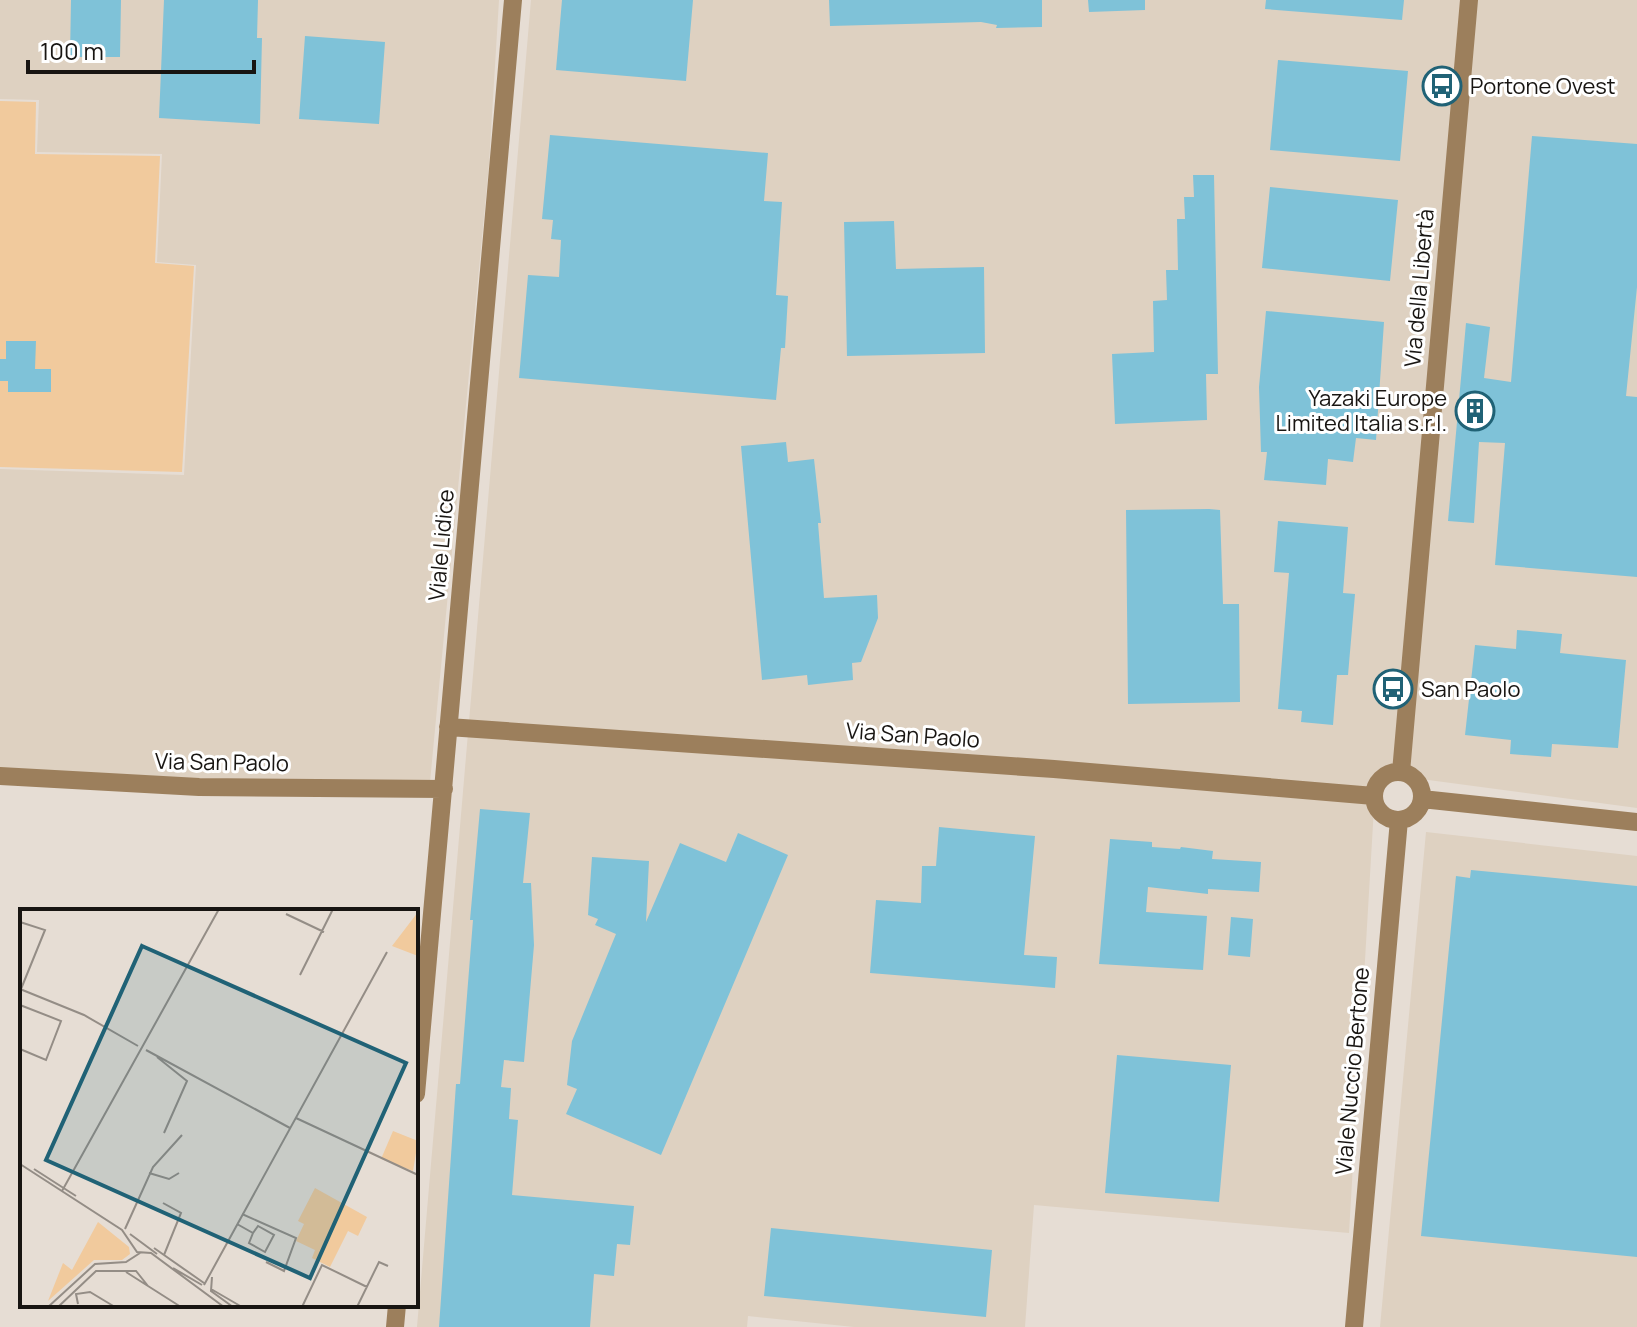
<svg xmlns="http://www.w3.org/2000/svg" width="1637" height="1327" viewBox="0 0 1637 1327" font-family="Manrope,sans-serif">
<style>
.built{fill:#ded1c1}
.green{fill:#f1ca9d}
.building{fill:#7fc2d8}
.lines{fill:none;stroke-linecap:round;stroke-linejoin:round}
.minor{stroke:#9c7f5c;stroke-width:18}
.labels{text-anchor:middle;dominant-baseline:central;stroke-width:6;stroke-linejoin:round;paint-order:stroke}
.poi-label{font-size:22px;fill:#181512;stroke:#fff;text-anchor:start}
.street-label{font-size:22px;fill:#181512;stroke:#fff}
.inset-road{fill:none;stroke:#948d86;stroke-width:2}
.view{fill:#206276;fill-opacity:0.15;stroke:#206276;stroke-width:4}
.inset-edge{fill:none;stroke:#181512;stroke-width:4}
</style>
<rect width="100%" height="100%" fill="#e6ddd4"/>
<path class="built" d="M 0,0 L 499,0 L 489,164 L 430,782 L 192,778 L 0,768 L 0,469 L 184,475 L 196,265 L 157,262 L 162,154 L 37,152 L 39,100 L 0,99 Z
M 531,0 L 1637,0 L 1637,808 L 1376,773 L 1349,1233 L 1034,1205 L 1025,1327 L 854,1327 L 748,1316 L 747,1327 L 417,1327 Z
M 1426,832 L 1637,856 L 1637,1327 L 1380,1327 Z"/>
<path class="green" d="M 0,101 L 36,102 L 35,154 L 160,156 L 155,263 L 194,266 L 182,472 L 0,467 Z"/>
<path class="building" d="M 71,0 L 121,0 L 120,57 L 70,57 Z
M 164,0 L 258,0 L 257,38 L 262,38 L 260,124 L 159,118 Z
M 562,0 L 693,0 L 686,81 L 556,70 Z
M 829,0 L 1042,0 L 1042,27 L 996,28 L 997,25 L 981,22 L 830,26 Z
M 1088,0 L 1145,0 L 1145,10 L 1089,12 Z
M 1266,0 L 1404,0 L 1402,20 L 1265,9 Z
M 305,36 L 385,42 L 379,124 L 299,119 Z
M 1278,60 L 1408,71 L 1400,161 L 1270,150 Z
M 550,135 L 768,153 L 764,201 L 782,202 L 776,295 L 788,296 L 785,348 L 781,348 L 776,400 L 519,378 L 528,275 L 559,277 L 561,240 L 551,239 L 553,220 L 542,219 Z
M 1532,136 L 1637,144 L 1637,287 L 1626,396 L 1637,397 L 1637,577 L 1495,565 L 1505,443 L 1479,442 L 1474,523 L 1448,521 L 1466,323 L 1490,327 L 1484,378 L 1511,382 Z
M 1193,175 L 1214,175 L 1218,374 L 1206,374 L 1207,420 L 1115,424 L 1112,354 L 1154,352 L 1153,301 L 1167,300 L 1166,270 L 1178,270 L 1177,219 L 1185,219 L 1184,197 L 1194,197 Z
M 1270,187 L 1398,200 L 1390,281 L 1262,268 Z
M 894,221 L 896,269 L 984,267 L 985,353 L 847,356 L 844,222 Z
M 1266,311 L 1384,322 L 1376,440 L 1356,438 L 1353,462 L 1328,459 L 1326,485 L 1264,480 L 1267,452 L 1261,452 L 1259,387 Z
M 6,341 L 36,341 L 35,369 L 51,369 L 51,392 L 8,392 L 8,381 L 0,381 L 0,359 L 6,359 Z
M 786,442 L 788,462 L 814,459 L 821,523 L 818,523 L 824,598 L 877,595 L 878,618 L 861,662 L 852,663 L 853,680 L 808,685 L 807,675 L 762,680 L 741,446 Z
M 1209,509 L 1220,510 L 1223,604 L 1239,604 L 1240,702 L 1128,704 L 1126,510 Z
M 1278,521 L 1348,527 L 1343,593 L 1355,594 L 1348,675 L 1337,675 L 1333,725 L 1301,722 L 1302,711 L 1278,709 L 1289,573 L 1274,572 Z
M 1517,630 L 1562,634 L 1560,653 L 1626,660 L 1618,748 L 1552,744 L 1551,757 L 1510,754 L 1511,740 L 1465,735 L 1475,645 L 1516,649 Z
M 480,809 L 530,813 L 523,883 L 531,883 L 534,945 L 524,1062 L 504,1060 L 501,1087 L 511,1088 L 509,1119 L 518,1120 L 512,1195 L 634,1206 L 630,1245 L 617,1244 L 614,1276 L 594,1274 L 590,1327 L 439,1327 L 456,1084 L 460,1084 L 473,920 L 470,920 Z
M 939,827 L 1035,836 L 1024,955 L 1057,957 L 1055,988 L 870,973 L 876,900 L 921,903 L 922,866 L 936,866 Z
M 738,833 L 788,855 L 661,1155 L 566,1114 L 577,1089 L 567,1085 L 572,1041 L 616,934 L 595,925 L 598,919 L 588,915 L 592,857 L 649,861 L 646,922 L 680,843 L 726,862 Z
M 1110,839 L 1152,842 L 1152,847 L 1180,849 L 1181,847 L 1213,851 L 1212,859 L 1261,862 L 1259,892 L 1208,889 L 1208,894 L 1148,887 L 1146,912 L 1207,916 L 1203,970 L 1099,964 Z
M 1471,870 L 1637,886 L 1637,1257 L 1421,1236 L 1456,876 L 1470,878 Z
M 1231,917 L 1253,919 L 1250,957 L 1228,955 Z
M 1117,1055 L 1231,1065 L 1219,1202 L 1105,1193 Z
M 771,1228 L 992,1250 L 986,1317 L 764,1296 Z"/>
<g class="lines">
<path class="minor" d="M 448,727 L 1054,769 L 1374,796
M 1401,772 L 1469,0
M1374 796a24 24 0 1 1 48 0a24 24 0 1 1-48 0Z
M 0,776 L 199,787 L 444,789
M 1422,799 L 1637,822
M 416,1094 L 513,0
M 395,1327 L 397,1305
M 1354,1327 L 1399,820"/>
</g>
<defs>
<g id="bus-ring" transform="scale(2)"><circle r="9.5" fill="#fff" stroke="#206276" stroke-width="1.5"/><path d="M-5-6H5V4H4V6H2V4H-2V6H-4V4H-5ZM-3.5-4V0h7V-4ZM-3.5 1.2v1.5H-2V1.2ZM2 1.2v1.5H3.5V1.2Z" fill="#206276"/></g>
<g id="building-ring" transform="scale(2)"><circle r="9.5" fill="#fff" stroke="#206276" stroke-width="1.5"/><path d="M-4-6H4V6H1V3H-1V6H-4ZM-2.5-4.3h1.7v1.8h-1.7ZM.8-4.3h1.7v1.8H.8ZM-2.5-1h1.7V.8h-1.7ZM.8-1h1.7V.8H.8Z" fill="#206276"/></g>
</defs>
<g fill-rule="evenodd">
<use href="#bus-ring" x="1442" y="86"/>
<use href="#building-ring" x="1475" y="411"/>
<use href="#bus-ring" x="1393" y="689"/>
</g>
<g class="labels">
<g class="poi-label">
<text x="1470" y="86">Portone Ovest</text>
<text x="1447" y="398" text-anchor="end">Yazaki Europe<tspan x="1447" dy="25">Limited Italia s.r.l.</tspan></text>
<text x="1421" y="689">San Paolo</text>
</g>
<g class="street-label">
<text transform="translate(1419 288) rotate(-85)">Via della Libertà</text>
<text transform="translate(441 545) rotate(-85)">Viale Lidice</text>
<text transform="translate(913 735) rotate(4)">Via San Paolo</text>
<text transform="translate(222 762) rotate(1)">Via San Paolo</text>
<text transform="translate(1352 1071) rotate(-85)">Viale Nuccio Bertone</text>
</g>
</g>
<g transform="translate(20 909)">
<rect width="398" height="398" fill="#e6ddd4"/>
<path d="M 398,3 L 398,47 L 372,37 ZM 373,222 L 398,232 L 393,262 L 361,250 ZM 295,279 L 347,308 L 338,327 L 328,322 L 310,358 L 292,349 L 295,341 L 276,332 L 284,315 L 278,312 ZM 78,313 L 109,338 L 110,345 L 102,351 L 74,351 L 28,392 L 43,354 L 52,361 Z" fill="#f1ca9d"/>
<path class="inset-road" d="M 266,5 L 304,23M 0,13 L 25,21 L 1,80M 280,66 L 313,0M 0,80 L 64,106 L 118,137M 0,96 L 41,112 L 26,151 L 0,140M 126,141 L 270,219M 137,148 L 167,172 L 144,224M 276,209 L 398,266M 0,255 L 102,321 L 117,343 L 131,344 L 204,398M 14,260 L 56,287M 129,264 L 149,270 L 159,264M 42,282 L 199,0M 143,294 L 161,304 L 144,346M 222,305 L 276,329 L 264,362 L 246,353M 217,315 L 233,324 L 238,317 L 254,326 L 245,343 L 229,334 L 233,324M 105,320 L 133,258 L 162,226M 110,325 L 137,345M 134,339 L 184,374M 153,359 L 182,376M 106,363 L 161,398M 192,368 L 191,382 L 213,398M 184,376 L 367,43M 191,380 L 222,398M 58,395 L 56,385 L 70,383 L 95,398M 28,398 L 75,355 L 106,353 L 120,344M 38,398 L 76,362 L 116,362 L 128,377M 282,398 L 302,356 L 347,378M 337,398 L 359,353 L 368,357"/>
<path class="view" d="M 122,37 L 386,154 L 290,369 L 26,251 Z"/>
<rect width="398" height="398" class="inset-edge"/>
</g>
<path d="M28 60v12h226v-12" fill="none" stroke="#181512" stroke-width="4"/>
<text x="40" y="60" font-size="24" fill="#181512" stroke="#ffffff" stroke-width="6" paint-order="stroke">100 m</text>
</svg>
